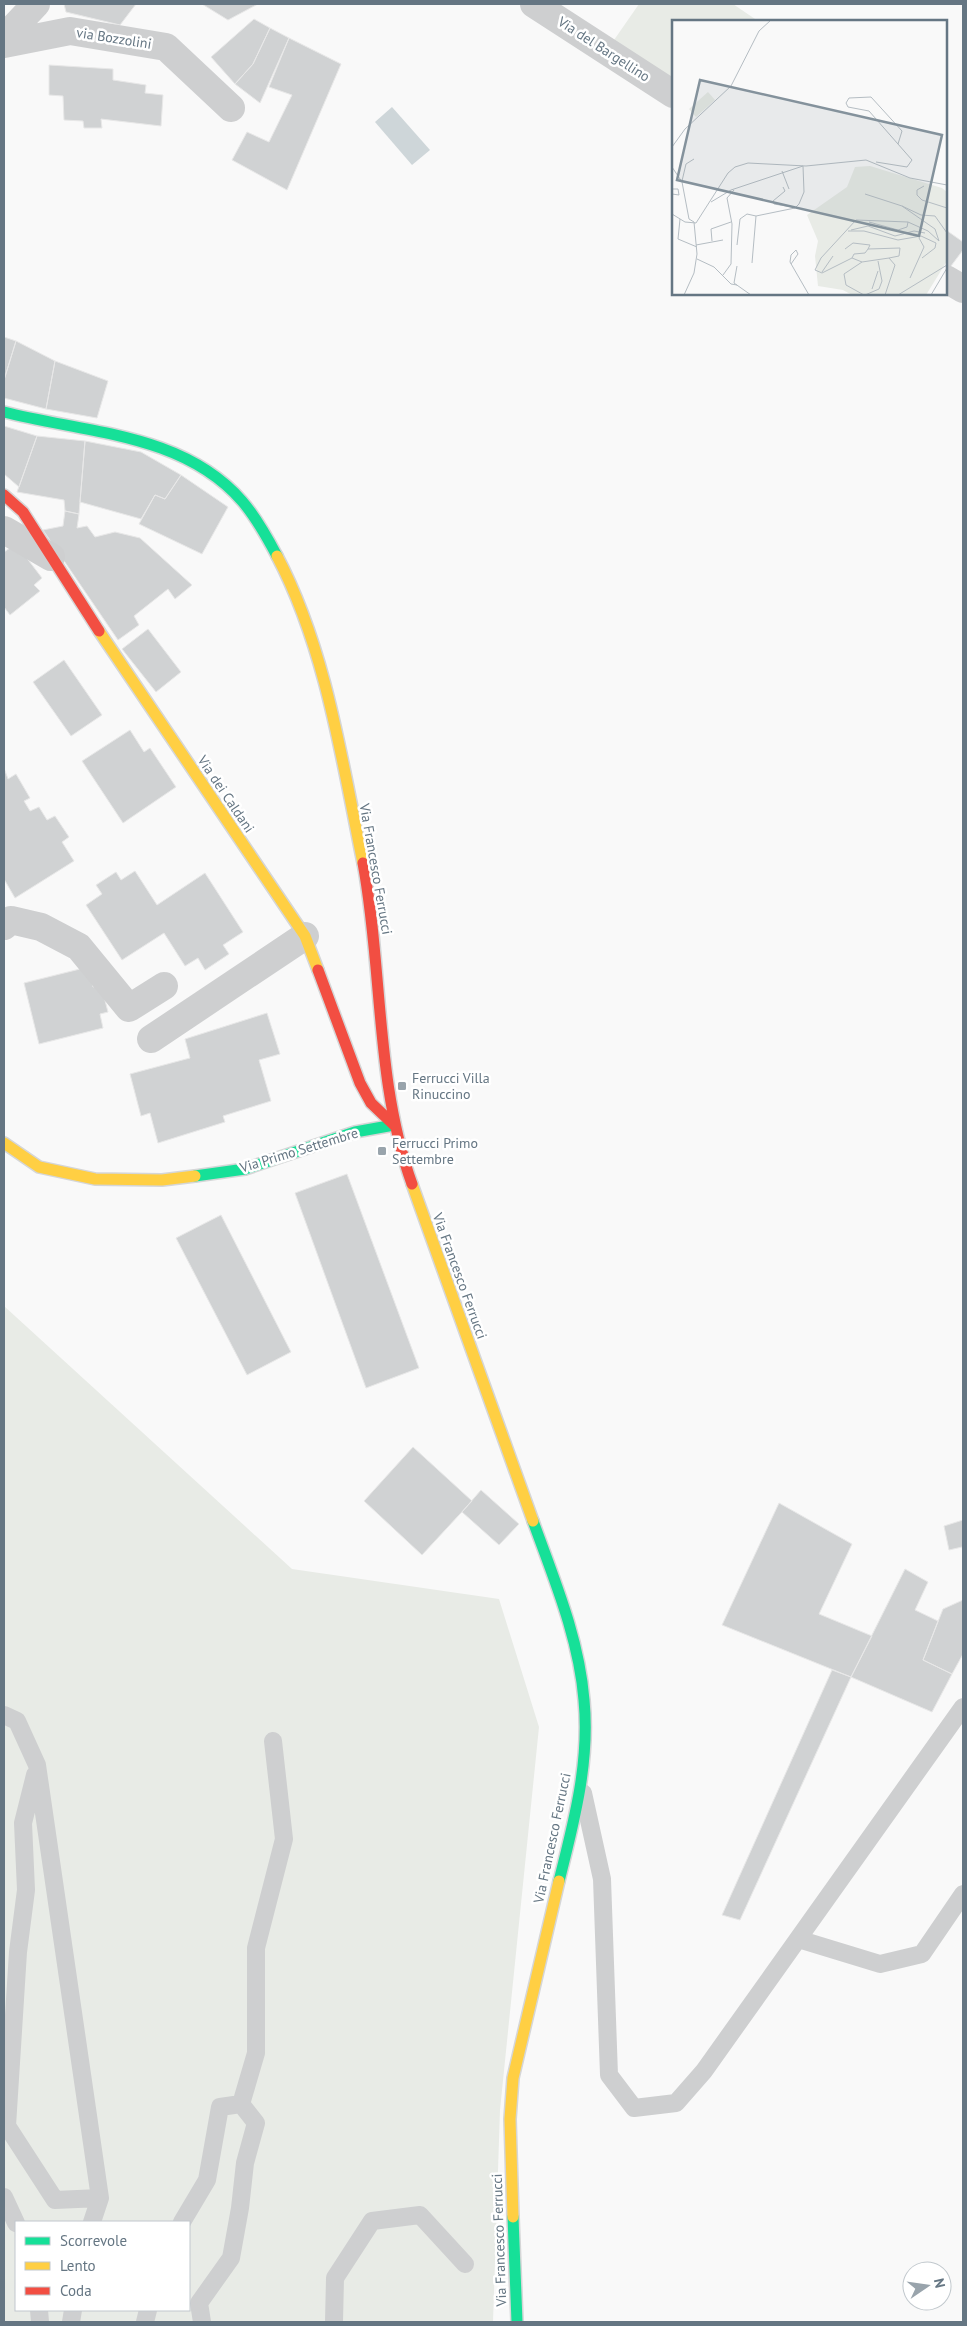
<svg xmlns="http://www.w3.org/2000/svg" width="967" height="2326" viewBox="0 0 967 2326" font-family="'PT Sans',sans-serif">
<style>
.green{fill:#e8ebe6;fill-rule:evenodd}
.water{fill:#ced6d9}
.building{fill:#d0d2d3;stroke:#e8e8e8}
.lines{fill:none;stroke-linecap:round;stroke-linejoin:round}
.fast-casing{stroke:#d5d6d7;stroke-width:14}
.slow-casing{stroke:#d5d6d7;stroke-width:14}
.jam-casing{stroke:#d5d6d7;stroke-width:14}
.lane{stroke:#cecfd0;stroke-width:18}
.street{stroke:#cecfd0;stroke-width:28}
.fast{stroke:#16e098;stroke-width:11}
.slow{stroke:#ffcf43;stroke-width:11}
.jam{stroke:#f24e42;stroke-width:11}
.poi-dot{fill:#99a4ac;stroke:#fff;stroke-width:2}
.labels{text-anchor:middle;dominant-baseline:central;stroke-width:5;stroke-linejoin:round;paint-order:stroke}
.street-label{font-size:14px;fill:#657683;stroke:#fff}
.poi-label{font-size:14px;fill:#657683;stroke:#fff;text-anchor:start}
.inset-road{fill:none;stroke:#b5bdc3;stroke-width:1}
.view{fill:#84929c;fill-opacity:0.15;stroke:#84929c;stroke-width:2.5}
.inset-edge{fill:none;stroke:#657683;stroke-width:2.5}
</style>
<rect width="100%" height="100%" fill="#f9f9f9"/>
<path class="green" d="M 639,4 L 733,4 L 758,21 L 673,21 L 673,83 L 614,40 Z
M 4,1306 L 292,1569 L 499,1599 L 539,1727 L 500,2110 L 493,2322 L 4,2322 ZM 16,2222 L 189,2222 L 189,2310 L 16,2310 Z"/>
<path class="water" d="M 392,107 L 430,150 L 412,165 L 375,122 Z"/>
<path class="building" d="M 64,4 L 136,4 L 120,25 L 66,12 Z
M 202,4 L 258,4 L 228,20 Z
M 254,19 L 270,28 L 253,64 L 235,84 L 211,57 Z
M 270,28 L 289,38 L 260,103 L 235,84 L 253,64 Z
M 289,38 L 341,64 L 287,190 L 232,160 L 247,132 L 269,142 L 292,95 L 269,87 Z
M 49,65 L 113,69 L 113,80 L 146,85 L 145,93 L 163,95 L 161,126 L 101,119 L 102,128 L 84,128 L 83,121 L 64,120 L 63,96 L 49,95 Z
M 946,230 L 963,242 L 963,250 L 948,270 L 946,268 Z
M 4,337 L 16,341 L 4,380 Z
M 16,341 L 55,361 L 46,409 L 4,398 L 4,380 Z
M 55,361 L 108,381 L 97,418 L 46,409 Z
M 4,426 L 37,436 L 19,487 L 4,474 Z
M 37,436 L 85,441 L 79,514 L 65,511 L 64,500 L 17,492 Z
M 85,441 L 141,452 L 181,475 L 165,499 L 155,495 L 141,519 L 80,502 Z
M 181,475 L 228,507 L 202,554 L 139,524 L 155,495 L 165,499 Z
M 65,511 L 79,514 L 77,528 L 87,526 L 95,537 L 115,532 L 140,538 L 192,585 L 175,599 L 168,589 L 134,616 L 139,625 L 118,640 L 43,530 L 63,526 Z
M 16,544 L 42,578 L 34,585 L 40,591 L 10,615 L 4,607 L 4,552 Z
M 148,629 L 181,672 L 156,692 L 122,649 Z
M 64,660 L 102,715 L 71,736 L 33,682 Z
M 130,730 L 144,752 L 150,748 L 176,787 L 123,823 L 82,761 Z
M 4,768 L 8,779 L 16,774 L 30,798 L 24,801 L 30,811 L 39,807 L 47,820 L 55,816 L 69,837 L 62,842 L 74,861 L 15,898 L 4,879 Z
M 135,871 L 157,905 L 205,873 L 243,932 L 223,945 L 229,954 L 205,970 L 198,958 L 185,966 L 164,933 L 122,960 L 86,905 L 102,894 L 96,885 L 116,872 L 121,880 Z
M 88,967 L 93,987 L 101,985 L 108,1012 L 100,1014 L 103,1028 L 39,1044 L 24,983 Z
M 267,1013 L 280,1054 L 259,1060 L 271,1101 L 223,1116 L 225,1122 L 158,1143 L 150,1113 L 141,1116 L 130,1074 L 190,1058 L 185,1039 Z
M 347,1174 L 419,1368 L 366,1388 L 295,1193 Z
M 221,1215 L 291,1352 L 247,1375 L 176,1238 Z
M 413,1447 L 472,1501 L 422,1555 L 364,1501 Z
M 481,1490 L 519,1524 L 499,1545 L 462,1512 Z
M 779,1503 L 852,1544 L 819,1614 L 872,1636 L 851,1677 L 722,1625 Z
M 963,1520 L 963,1552 L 962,1547 L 949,1550 L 944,1526 Z
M 905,1569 L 928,1582 L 915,1610 L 938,1621 L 923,1660 L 952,1674 L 932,1712 L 851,1677 Z
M 963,1600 L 963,1654 L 952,1674 L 923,1660 L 943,1609 Z
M 832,1670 L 851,1677 L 740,1920 L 722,1915 Z"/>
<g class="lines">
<g class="fast-casing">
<path id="fast" d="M 4,412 C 85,433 183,433 242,501 C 256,517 267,537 277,556
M 195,1176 L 245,1169 L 355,1132 L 394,1125
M 533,1521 C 554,1579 579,1638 584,1700 C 590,1762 574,1822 559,1881
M 513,2217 L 517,2322"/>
</g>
<g class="slow-casing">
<path id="slow" d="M 277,556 C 326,649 342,761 363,863
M 99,631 L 305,936 L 318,970
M 4,1143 L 39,1167 L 95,1179 L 162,1180 L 195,1176
M 412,1184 L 533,1521
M 513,2217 L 510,2119 L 513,2078 L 559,1881"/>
</g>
<g class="jam-casing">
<path id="jam" d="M 4,495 L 23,512 L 99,631
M 363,863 C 383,970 375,1081 412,1184
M 318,970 L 360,1083 L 371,1103 L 394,1125"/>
</g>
<path class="lane" d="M 4,1715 L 17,1721 L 37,1765 L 100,2198 L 92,2222
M 35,1775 L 23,1823 L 26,1890 L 18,1952 L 7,2126 L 55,2200 L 100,2198
M 583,1793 L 602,1879 L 609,2075 L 634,2108 L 676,2103 L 704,2071 L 963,1707
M 798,1939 L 880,1964 L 922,1954 L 963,1894
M 4,2197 L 16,2223
M 182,2222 L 207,2180 L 220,2107 L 241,2104 L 256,2053 L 256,1948 L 284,1839 L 273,1741
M 39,2310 L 40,2322
M 71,2322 L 73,2310
M 145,2322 L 148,2310
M 202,2322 L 199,2303 L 231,2258 L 240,2208 L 245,2163 L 256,2123 L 241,2104
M 334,2322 L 335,2278 L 372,2221 L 420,2215 L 465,2264"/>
<path class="street" d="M 534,4 L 673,94
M 4,38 L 36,4
M 4,44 L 70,31 L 166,47 L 231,108
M 946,279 L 963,289
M 4,530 L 51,557
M 4,926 L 11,920 L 41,927 L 79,947 L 129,1008 L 164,986
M 151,1039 L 305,936"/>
<use href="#fast" class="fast"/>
<use href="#slow" class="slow"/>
<use href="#jam" class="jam"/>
</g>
<g class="poi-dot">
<rect x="397" y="1081" width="10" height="10" rx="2.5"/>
<rect x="377" y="1146" width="10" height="10" rx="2.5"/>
</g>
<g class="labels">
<g class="street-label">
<text transform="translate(114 38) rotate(9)">via Bozzolini</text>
<text transform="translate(604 49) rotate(33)">Via del Bargellino</text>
<text transform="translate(226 794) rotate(56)">Via dei Caldani</text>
<text transform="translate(376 869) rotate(80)">Via Francesco Ferrucci</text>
<text transform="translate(299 1150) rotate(-17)">Via Primo Settembre</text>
<text transform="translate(460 1276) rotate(70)">Via Francesco Ferrucci</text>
<text transform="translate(552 1838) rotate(-78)">Via Francesco Ferrucci</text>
<text transform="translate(499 2240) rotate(-92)">Via Francesco Ferrucci</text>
</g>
<g class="poi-label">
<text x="412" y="1078">Ferrucci Villa<tspan x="412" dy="16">Rinuccino</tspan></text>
<text x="392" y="1143">Ferrucci Primo<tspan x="392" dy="16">Settembre</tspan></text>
</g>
</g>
<g transform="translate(672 20)">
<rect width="275" height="275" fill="#f9f9f9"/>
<path d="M 36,72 L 43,80 L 24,97 L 17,89 ZM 198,146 L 270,168 L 275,172 L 275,241 L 254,275 L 180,275 L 171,270 L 146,266 L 143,236 L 146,221 L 135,195 L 175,167 L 183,147 Z" fill="#e8ebe6"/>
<path class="inset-road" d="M 0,127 L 13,109 L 59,66 L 87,11 L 99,0M 204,142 L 235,147 L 240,140 L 197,91 L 176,87 L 174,83 L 177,78 L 199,77 L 230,111 L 226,124M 0,147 L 10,162 L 17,199 L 22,202 L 25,234 L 22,253 L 12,275M 110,151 L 117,169M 10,161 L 14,144 L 22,139M 252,166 L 245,170 L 245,175 L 250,180 L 275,188M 111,167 L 113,171 L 101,181 L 102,184 L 120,187M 0,169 L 6,169 L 7,175 L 0,174M 39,182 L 59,170 L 131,146 L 132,172 L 127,184 L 123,188 L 84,196 L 80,243M 230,186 L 249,195 L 263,196 L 275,213M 0,194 L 13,202 L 24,203 L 56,153 L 63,147 L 76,143 L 134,146 L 194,140 L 238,158 L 275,165M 8,199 L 6,219 L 25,227M 197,202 L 226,210 L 235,207 L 236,202M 179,210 L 196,206 L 223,216 L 242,211 L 253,213M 176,211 L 192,211 L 226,220 L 249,216 L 264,223M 40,221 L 39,209 L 59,202M 24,225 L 51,220M 65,225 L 68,199 L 75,194 L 84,196M 173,229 L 181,223 L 198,225 L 196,229M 124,230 L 119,235 L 118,242 L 137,275M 180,238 L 182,234 L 193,233 L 196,229 L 228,228 L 227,236 L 217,238M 250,238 L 263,228 L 264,223M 25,239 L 42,247 L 59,264 L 65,265M 190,242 L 180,238 L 150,253 L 143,250 L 149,238 L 184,200 L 236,202 L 256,211 L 267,221 L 263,209 L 230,186 L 193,174M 119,244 L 126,234 L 124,230M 65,246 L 62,263 L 79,275M 150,252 L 161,236M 51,255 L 59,244 L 60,204 L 55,178 L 62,170M 238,258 L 252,227 L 247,218M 200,269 L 206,251M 192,275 L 174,265 L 172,254 L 190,242 L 217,238 L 223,245 L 213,275M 193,275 L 207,269 L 210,261 L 206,241M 226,275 L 275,245M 259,275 L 275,248"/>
<path class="view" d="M 28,60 L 270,115 L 247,216 L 5,160 Z"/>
<rect width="275" height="275" class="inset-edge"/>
</g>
<rect width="967" height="2326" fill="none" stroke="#657683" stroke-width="10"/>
<rect x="15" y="2221" width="175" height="90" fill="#ffffff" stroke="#c1c8cd"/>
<rect x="25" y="2237" width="25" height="8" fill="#16e098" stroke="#c1c8cd"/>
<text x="60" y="2246" font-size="15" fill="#657683">Scorrevole</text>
<rect x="25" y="2262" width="25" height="8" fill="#ffcf43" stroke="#c1c8cd"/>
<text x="60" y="2271" font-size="15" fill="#657683">Lento</text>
<rect x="25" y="2287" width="25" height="8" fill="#f24e42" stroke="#c1c8cd"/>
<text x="60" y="2296" font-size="15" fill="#657683">Coda</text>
<g transform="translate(927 2286) rotate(77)"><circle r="24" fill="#ffffff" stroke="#c1c8cd"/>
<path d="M0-4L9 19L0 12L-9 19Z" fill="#99a4ac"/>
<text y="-8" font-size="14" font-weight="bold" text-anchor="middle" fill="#657683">N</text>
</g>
</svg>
